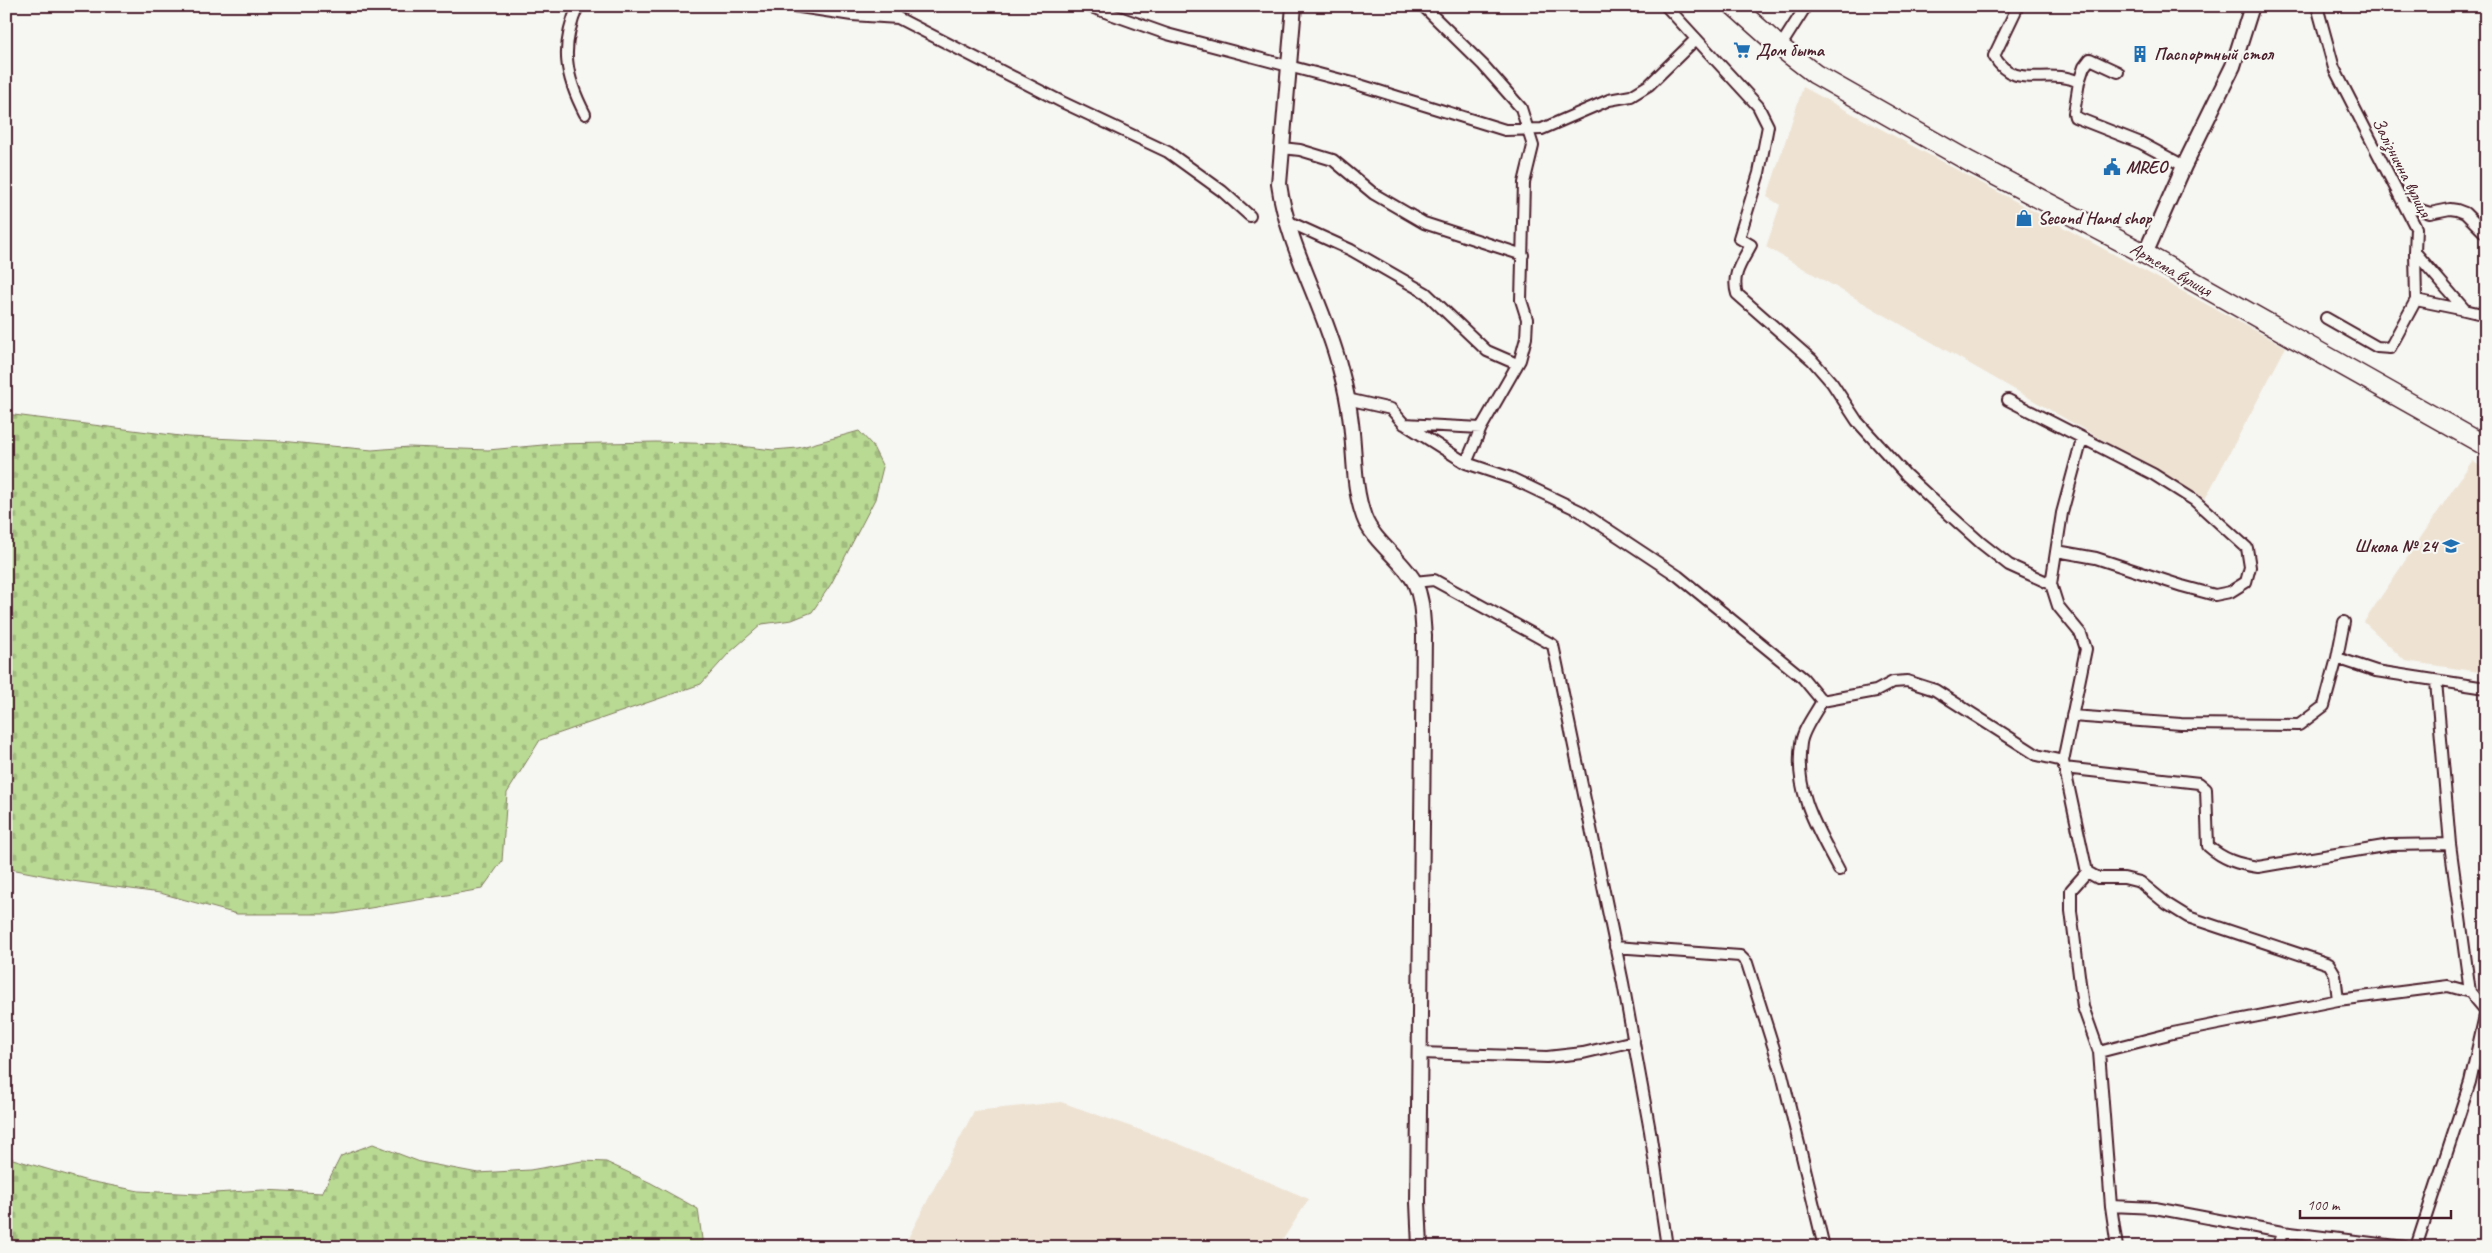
<svg xmlns="http://www.w3.org/2000/svg" width="2492" height="1253" viewBox="0 0 2492 1253" font-family="Caveat,sans-serif">
<style>
.built{fill:#eee3d3}
.cemetery{fill:url(#cemetery-stones);stroke:#827c5f}
.lines{fill:none;stroke-linecap:round;stroke-linejoin:round}
.street-casing{stroke:#4a1f2b;stroke-width:14}
.secondary-casing{stroke:#4a1f2b;stroke-width:18}
.highway-casing{stroke:#4a1f2b;stroke-width:22}
.street{stroke:#f6f6f2;stroke-width:10}
.secondary{stroke:#f6f6f2;stroke-width:14}
.highway{stroke:#f6f6f2;stroke-width:19}
.labels{text-anchor:middle;dominant-baseline:central;stroke-width:4.5;stroke-linejoin:round;paint-order:stroke}
.poi-label{font-size:18px;font-weight:bold;fill:#4a1f2b;stroke:#f6f6f2;text-anchor:start}
.street-label{font-size:18px;fill:#4a1f2b;stroke:#f6f6f2}
</style>
<defs>
<pattern id="cemetery-stones" width="16" height="16" patternUnits="userSpaceOnUse" patternTransform="scale(1.25)"><rect width="16" height="16" fill="#b9da93"/><path d="M2 7V4a2 2 0 0 1 4 0v3zM10 15v-3a2 2 0 0 1 4 0v3z" fill="#a1bb7f"/></pattern>
</defs>
<rect width="100%" height="100%" fill="#f6f6f2"/>
<filter id="ink" filterUnits="userSpaceOnUse"><feTurbulence type="fractalNoise" baseFrequency=".02" numOctaves="2"/><feDisplacementMap in="SourceGraphic" scale="10" xChannelSelector="R" yChannelSelector="G"/><feConvolveMatrix kernelMatrix="1 2 1 2 8 2 1 2 1" color-interpolation-filters="sRGB"/></filter>
<g filter="url(#ink)">
<path class="built" d="M 1803,87 L 2286,347 L 2205,499 L 1766,247 L 1780,205 L 1767,197 Z
M 2472,461 L 2486,470 L 2486,673 L 2405,661 L 2364,622 Z
M 1061,1102 L 1177,1143 L 1309,1199 L 1278,1247 L 915,1247 L 906,1242 L 974,1111 Z"/>
<path class="cemetery" d="M 6,414 L 188,437 L 280,441 L 372,450 L 409,447 L 488,450 L 554,444 L 656,442 L 723,444 L 773,450 L 798,448 L 859,431 L 872,445 L 883,467 L 875,499 L 831,584 L 812,612 L 792,620 L 762,624 L 729,653 L 701,684 L 540,740 L 507,793 L 502,861 L 482,889 L 335,914 L 237,914 L 160,893 L 72,881 L 6,868 Z
M 373,1144 L 420,1162 L 478,1173 L 530,1170 L 582,1161 L 606,1162 L 651,1183 L 698,1209 L 703,1247 L 6,1247 L 6,1157 L 84,1180 L 139,1191 L 198,1194 L 263,1190 L 322,1193 L 341,1156 Z"/>
<g class="lines">
<g class="street-casing">
<path id="street" d="M 578,6 C 560,47 565,76 585,114
M 793,6 L 852,15 L 898,18
M 883,6 L 898,18 L 1062,102 L 1168,152 L 1222,191 L 1250,216
M 1088,6 L 1167,34 L 1353,83 L 1505,130 L 1542,129 L 1609,100 L 1631,96 L 1649,85 L 1696,39
M 1666,6 L 1758,106 L 1768,126 L 1759,173 L 1739,238 L 1751,245 C 1742,262 1731,275 1737,294 L 1812,360 L 1832,383 L 1857,421 L 1906,475 L 1933,500 L 1981,543 L 2009,565 L 2051,584
M 2018,6 L 1994,56 C 2014,92 2048,67 2079,82 L 2084,67 L 2090,59 L 2118,72
M 2317,6 L 2334,68 L 2416,228 L 2415,252 L 2465,310 L 2486,315
M 1780,47 L 1806,6
M 2079,82 L 2074,113 L 2075,117 L 2141,143 L 2184,166
M 1282,148 L 1300,150 L 1333,160 L 1374,194 L 1424,223 L 1523,255
M 2405,205 L 2430,213 L 2450,209 L 2457,210 L 2465,213 L 2486,234
M 1287,221 L 1351,250 L 1426,293 L 1487,351 L 1517,364
M 2415,252 L 2416,300 L 2465,310
M 2326,318 L 2377,347 L 2390,348 L 2416,300
M 1347,399 L 1391,409 L 1404,424 L 1481,428 L 1520,360 L 1526,338 L 1527,319 L 1521,300 L 1524,183 L 1533,146 L 1521,108 L 1483,65 L 1423,6
M 2008,400 L 2153,474 L 2194,500 L 2247,548 L 2250,567 L 2246,582 L 2230,592 L 2215,595 L 2182,586 L 2096,558 L 2057,551
M 1406,425 L 1466,463
M 1481,428 L 1466,463 L 1511,478 L 1580,511 L 1678,576 L 1803,678 L 1822,701 L 1876,691 L 1893,682 L 1907,681 L 1935,690 L 2037,755 L 2063,761
M 2082,439 L 2062,513 L 2051,584 L 2058,606 L 2081,634 L 2086,649 L 2063,761 L 2087,872 L 2098,878 L 2124,878 L 2140,882 L 2167,904 L 2188,917 L 2329,964 L 2335,974 L 2338,1000
M 1414,582 L 1434,580 L 1553,645 L 1623,983 L 1650,1131 L 1667,1247
M 2337,658 L 2344,622
M 2436,681 L 2450,844 L 2470,992
M 1822,701 C 1815,714 1803,729 1801,743 C 1794,793 1817,828 1839,870
M 2072,716 L 2181,724 L 2299,725 L 2324,706 L 2337,658 L 2376,671 L 2486,688
M 2064,768 L 2199,783 L 2206,789 L 2208,846 C 2224,860 2238,864 2258,867 L 2390,845 L 2450,844
M 2087,872 L 2071,890 L 2071,911 L 2083,1007 L 2099,1052 L 2111,1206
M 1615,947 L 1740,956 L 1747,963 L 1782,1074 L 1824,1247
M 2099,1052 L 2173,1033 L 2338,1000 L 2448,986 L 2470,992 L 2486,1011
M 1420,1053 L 1547,1057 L 1583,1053 L 1634,1041
M 2117,1247 L 2111,1206 L 2155,1208 L 2282,1232 L 2405,1247
M 2278,1247 L 2282,1232
M 2416,1247 L 2470,1082 L 2486,1011"/>
</g>
<g class="secondary-casing">
<path id="secondary" d="M 1294,6 L 1279,184 C 1288,248 1324,305 1340,368 C 1345,386 1349,405 1351,423 C 1355,455 1353,487 1364,517 C 1373,542 1404,561 1415,583 C 1423,600 1422,618 1424,635 L 1418,1202 L 1420,1247
M 2145,254 L 2184,166 L 2233,66 L 2252,6"/>
</g>
<g class="highway-casing">
<path id="highway" d="M 1734,6 L 1780,47 L 1815,74 L 1970,162 L 2145,254 L 2486,446"/>
</g>
<use href="#street" class="street"/>
<use href="#secondary" class="secondary"/>
<use href="#highway" class="highway"/>
</g>
</g>
<defs>
<g id="supermarket-bare" transform="scale(1.35)"><path d="M-6-5.5h2.5l.6 2H6L4.5 2H-2.5L-4.4-4H-6ZM-1.5 3.2a1.3 1.3 0 1 0 .1 0ZM3 3.2a1.3 1.3 0 1 0 .1 0Z" fill="#1f6fb2" stroke="#f6f6f2" stroke-width="2.5" paint-order="stroke"/></g>
<g id="building-bare" transform="scale(1.35)"><path d="M-4-6H4V6H1V3H-1V6H-4ZM-2.5-4.3h1.7v1.8h-1.7ZM.8-4.3h1.7v1.8H.8ZM-2.5-1h1.7V.8h-1.7ZM.8-1h1.7V.8H.8Z" fill="#1f6fb2" stroke="#f6f6f2" stroke-width="2.5" paint-order="stroke"/></g>
<g id="civic-bare" transform="scale(1.35)"><path d="M-.6-6.5H3V-4.5H.6V-3L4-1V1h2V6H-6V1h2V-1L-.6-3ZM-1.2 2.5V6h2.4V2.5Z" fill="#1f6fb2" stroke="#f6f6f2" stroke-width="2.5" paint-order="stroke"/></g>
<g id="shop-bare" transform="scale(1.35)"><path d="M-5-2.5h2.3a2.7 3.5 0 0 1 5.4 0H5L5.5 6h-11ZM-1.5-2.5h3a1.5 2.3 0 0 0-3 0Z" fill="#1f6fb2" stroke="#f6f6f2" stroke-width="2.5" paint-order="stroke"/></g>
<g id="school-bare" transform="scale(1.35)"><path d="M0-5L7-2L0 1L-7-2ZM-4 1L0 2.5L4 1V4Q0 6-4 4Z" fill="#1f6fb2" stroke="#f6f6f2" stroke-width="2.5" paint-order="stroke"/></g>
</defs>
<g fill-rule="evenodd">
<use href="#supermarket-bare" x="1742" y="50"/>
<use href="#building-bare" x="2140" y="54"/>
<use href="#civic-bare" x="2112" y="167"/>
<use href="#shop-bare" x="2024" y="218"/>
<use href="#school-bare" x="2451" y="546"/>
</g>
<g class="labels">
<g class="poi-label">
<text x="1756" y="50">Дом быта</text>
<text x="2154" y="54">Паспортный стол</text>
<text x="2126" y="167">MREO</text>
<text x="2038" y="218">Second Hand shop</text>
<text x="2437" y="546" text-anchor="end">Школа № 24</text>
</g>
<g class="street-label">
<text transform="translate(2402 167) rotate(63)">Залізнична вулиця</text>
<text transform="translate(2171 269) rotate(30)">Артема вулиця</text>
</g>
</g>
<rect width="2492" height="1253" fill="none" stroke="#f6f6f2" stroke-width="25"/>
<rect x="12" y="12" width="2467" height="1228" fill="none" stroke="#4a1f2b" stroke-width="2" filter="url(#ink)"/>
<path d="M2300 1210v8h151v-8" fill="none" stroke="#4a1f2b" stroke-width="2.5"/>
<text x="2307" y="1210" font-size="15" fill="#4a1f2b" stroke="#f6f6f2" stroke-width="4" paint-order="stroke">100 m</text>
</svg>
